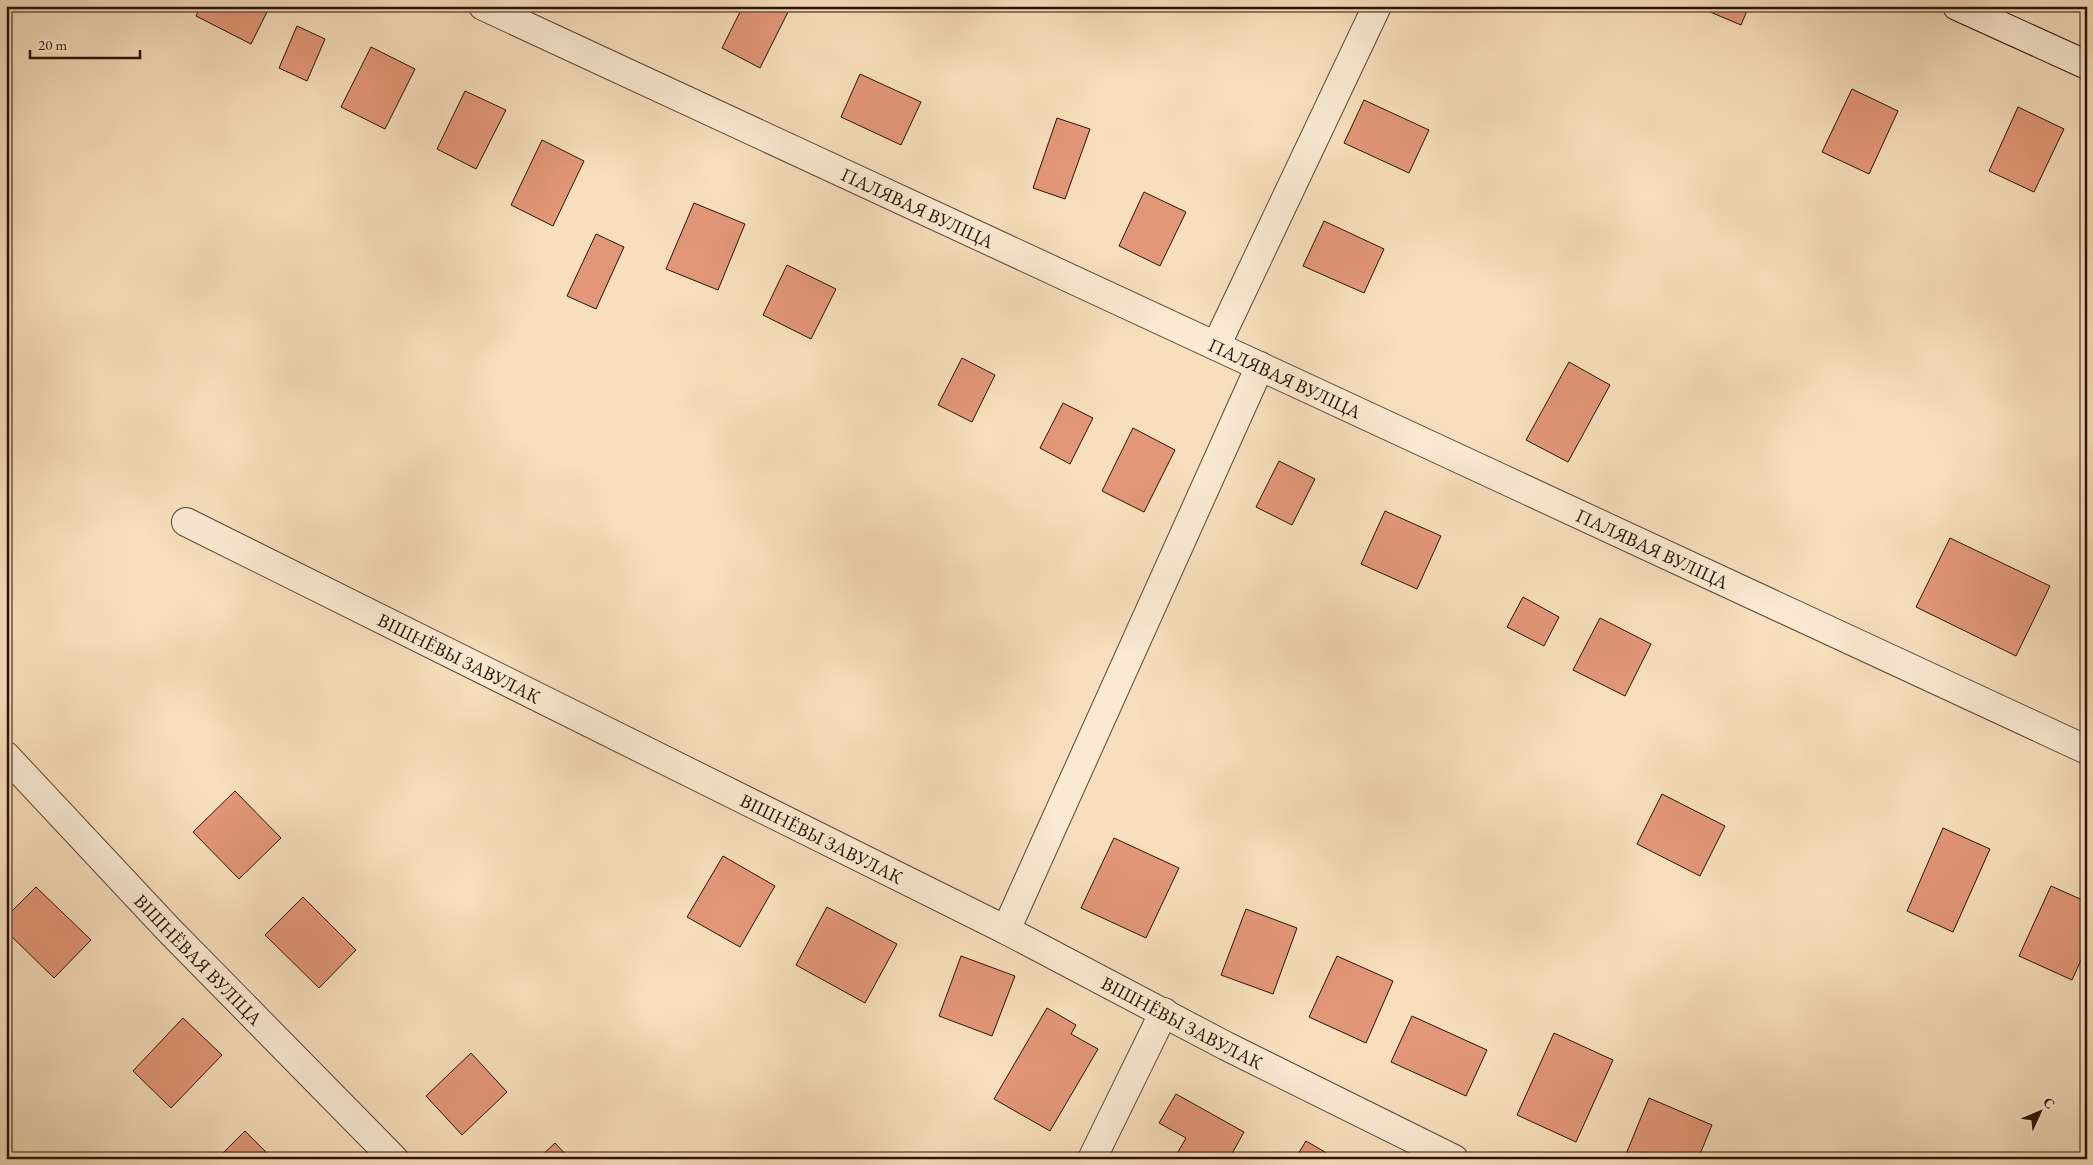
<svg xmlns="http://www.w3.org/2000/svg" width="2093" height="1165" viewBox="0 0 2093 1165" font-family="'EB Garamond',serif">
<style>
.building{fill:#e39779;stroke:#291306}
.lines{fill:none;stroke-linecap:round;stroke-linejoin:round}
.street-casing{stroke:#5c4634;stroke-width:30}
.secondary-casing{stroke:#291306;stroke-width:30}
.street{stroke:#faead4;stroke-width:28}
.secondary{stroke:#faead4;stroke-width:28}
.labels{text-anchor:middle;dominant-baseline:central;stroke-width:5;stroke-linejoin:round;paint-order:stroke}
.street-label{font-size:19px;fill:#291306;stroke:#faead4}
</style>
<rect width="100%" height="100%" fill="#f7dfbd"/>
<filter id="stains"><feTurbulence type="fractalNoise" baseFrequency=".004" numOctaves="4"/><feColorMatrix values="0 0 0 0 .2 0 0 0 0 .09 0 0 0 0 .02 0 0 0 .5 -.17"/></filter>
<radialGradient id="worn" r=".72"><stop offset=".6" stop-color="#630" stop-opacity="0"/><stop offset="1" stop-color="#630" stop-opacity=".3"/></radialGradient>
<path class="building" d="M 201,6 L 270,6 L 251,44 L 196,16 Z
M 743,6 L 791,6 L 760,68 L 722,48 Z
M 1696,6 L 1749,6 L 1741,25 Z
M 297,26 L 325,39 L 307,81 L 279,68 Z
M 371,47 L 415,69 L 385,129 L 341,107 Z
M 860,74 L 921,102 L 901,145 L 841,117 Z
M 1852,89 L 1898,111 L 1869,174 L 1822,152 Z
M 465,91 L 506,110 L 476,169 L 437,149 Z
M 1364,100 L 1429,130 L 1409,173 L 1344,143 Z
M 2018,107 L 2064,129 L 2034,192 L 1989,171 Z
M 1057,118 L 1090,129 L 1065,199 L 1033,188 Z
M 542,140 L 584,161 L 553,226 L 511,205 Z
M 1144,192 L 1186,212 L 1160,266 L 1119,246 Z
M 694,203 L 745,224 L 718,290 L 666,269 Z
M 1324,221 L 1384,249 L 1364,293 L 1303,266 Z
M 596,234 L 624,247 L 596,309 L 567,296 Z
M 787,265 L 836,289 L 811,339 L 763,315 Z
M 962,358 L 995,375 L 972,422 L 938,405 Z
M 1569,362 L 1610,385 L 1568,462 L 1526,440 Z
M 1063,403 L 1093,418 L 1070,464 L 1040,448 Z
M 1133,428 L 1175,450 L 1144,512 L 1102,491 Z
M 1279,461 L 1315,479 L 1292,525 L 1256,507 Z
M 1385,511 L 1441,536 L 1417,589 L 1361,564 Z
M 1950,538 L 2050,586 L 2016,656 L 1916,607 Z
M 1523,597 L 1559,617 L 1544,646 L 1507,627 Z
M 1600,618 L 1651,644 L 1625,696 L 1573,670 Z
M 235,791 L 281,838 L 239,879 L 193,832 Z
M 1662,794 L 1725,826 L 1700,876 L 1637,844 Z
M 1943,828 L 1990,849 L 1953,932 L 1907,911 Z
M 1114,838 L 1179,868 L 1146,938 L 1081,908 Z
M 723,856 L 775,886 L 740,947 L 687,917 Z
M 2051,886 L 2087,902 L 2087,947 L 2072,980 L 2019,956 Z
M 36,887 L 91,940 L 54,978 L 6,931 L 6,917 Z
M 303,897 L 356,950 L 319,988 L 265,935 Z
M 827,907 L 897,944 L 865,1003 L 796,965 Z
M 1246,909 L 1297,928 L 1273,994 L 1221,975 Z
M 961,956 L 1015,976 L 992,1036 L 939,1016 Z
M 1337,956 L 1393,981 L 1366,1043 L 1309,1017 Z
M 1047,1008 L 1076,1025 L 1071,1034 L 1098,1049 L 1050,1131 L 994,1099 Z
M 1412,1016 L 1487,1050 L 1466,1096 L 1391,1062 Z
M 183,1018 L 222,1055 L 171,1108 L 133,1071 Z
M 1554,1033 L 1613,1060 L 1576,1142 L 1517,1115 Z
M 471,1053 L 507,1092 L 462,1135 L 426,1096 Z
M 1176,1094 L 1244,1132 L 1229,1159 L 1174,1159 L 1186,1138 L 1159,1123 Z
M 1649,1098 L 1712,1125 L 1698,1159 L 1624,1159 Z
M 245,1131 L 273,1159 L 217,1159 Z
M 1306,1141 L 1337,1159 L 1295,1159 Z
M 555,1143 L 570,1159 L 538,1159 Z"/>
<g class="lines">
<g class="street-casing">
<g id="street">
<path id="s1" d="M 483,6 L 2087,750"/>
<path d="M 1216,346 L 1377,6"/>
<path id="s2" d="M 186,522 L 1006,930 L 1226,1046 L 1454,1159"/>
<path id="s3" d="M 6,756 L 168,929 L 394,1159"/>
<path d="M 1006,930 L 1260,366"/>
<path d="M 1092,1159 L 1164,1012"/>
</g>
</g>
<g class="secondary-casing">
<path id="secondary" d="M 1957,6 L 2087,65"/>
</g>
<use href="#street" class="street"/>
<use href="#secondary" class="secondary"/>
</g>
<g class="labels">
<g class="street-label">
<text stroke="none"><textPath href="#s1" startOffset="479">ПАЛЯВАЯ ВУЛІЦА</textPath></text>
<text stroke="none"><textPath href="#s1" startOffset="884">ПАЛЯВАЯ ВУЛІЦА</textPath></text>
<text stroke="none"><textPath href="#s1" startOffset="1289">ПАЛЯВАЯ ВУЛІЦА</textPath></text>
<text stroke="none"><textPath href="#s2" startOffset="305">ВІШНЁВЫ ЗАВУЛАК</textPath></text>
<text stroke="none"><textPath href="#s2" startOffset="710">ВІШНЁВЫ ЗАВУЛАК</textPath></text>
<text stroke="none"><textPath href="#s3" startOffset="280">ВІШНЁВАЯ ВУЛІЦА</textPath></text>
<text stroke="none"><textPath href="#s2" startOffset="1115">ВІШНЁВЫ ЗАВУЛАК</textPath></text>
</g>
</g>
<rect width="2093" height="1165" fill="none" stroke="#f7dfbd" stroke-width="25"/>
<rect x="8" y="8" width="2078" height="1150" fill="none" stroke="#291306" stroke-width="2.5"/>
<rect x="12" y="12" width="2068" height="1140" fill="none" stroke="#291306"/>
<g transform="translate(2040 1112) rotate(46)" stroke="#faead4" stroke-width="4" paint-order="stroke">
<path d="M0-4L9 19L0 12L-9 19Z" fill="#291306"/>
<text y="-8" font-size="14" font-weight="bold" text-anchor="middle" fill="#291306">С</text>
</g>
<path d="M30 50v8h110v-8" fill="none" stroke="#291306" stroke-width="2.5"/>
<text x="38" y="50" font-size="15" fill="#291306" stroke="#faead4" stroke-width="4" paint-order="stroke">20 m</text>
<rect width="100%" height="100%" filter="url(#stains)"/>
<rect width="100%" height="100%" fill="url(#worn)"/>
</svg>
